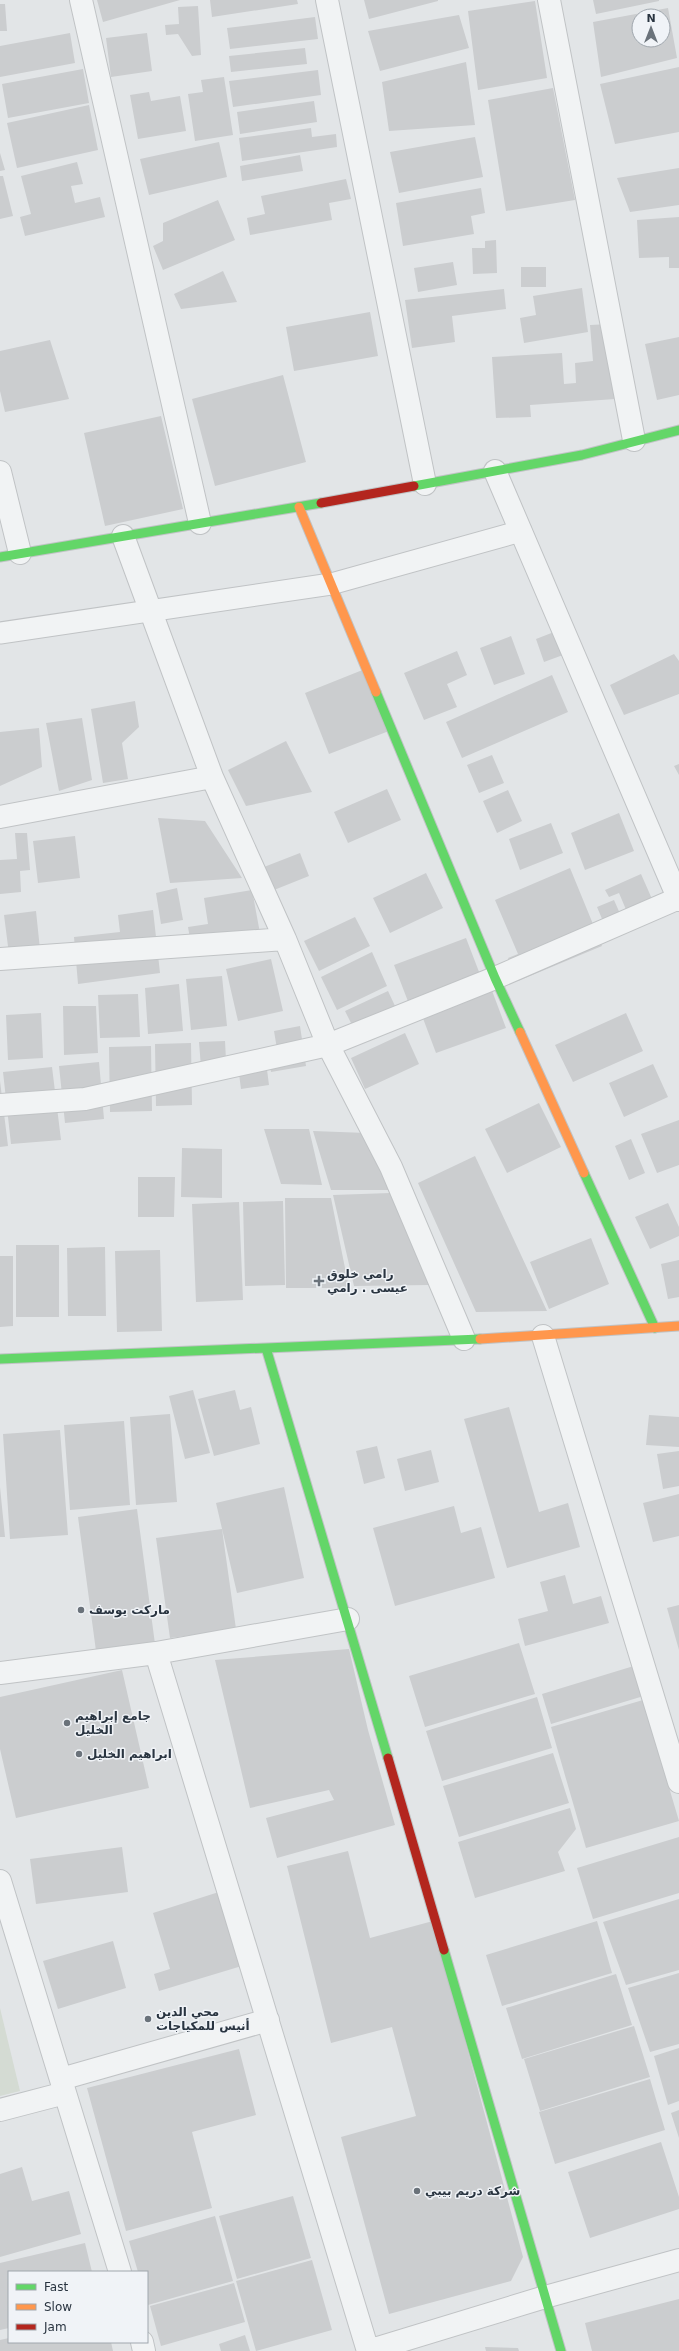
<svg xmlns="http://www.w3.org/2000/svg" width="679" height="2351" viewBox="0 0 679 2351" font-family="'DejaVu Sans',Vazirmatn,sans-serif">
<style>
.green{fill:#d4dbd3}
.building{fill:#cbcdcf;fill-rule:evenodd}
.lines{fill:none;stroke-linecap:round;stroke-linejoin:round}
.lane-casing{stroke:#c0c3c5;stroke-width:23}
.street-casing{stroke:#c0c3c5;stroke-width:24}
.fast-casing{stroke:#c0c3c5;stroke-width:11}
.slow-casing{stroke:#c0c3c5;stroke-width:11}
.jam-casing{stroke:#c0c3c5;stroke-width:11}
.lane{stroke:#f1f3f4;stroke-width:21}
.street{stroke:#f1f3f4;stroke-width:22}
.fast{stroke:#63d668;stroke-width:9}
.slow{stroke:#ff974d;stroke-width:9}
.jam{stroke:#b3261e;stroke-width:9}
.poi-dot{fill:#6a727a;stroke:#f0f3f7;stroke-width:1.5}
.labels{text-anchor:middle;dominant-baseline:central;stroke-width:3;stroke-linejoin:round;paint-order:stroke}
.poi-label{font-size:12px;font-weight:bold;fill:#293440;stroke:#f0f3f7;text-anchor:start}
</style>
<rect width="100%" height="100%" fill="#e2e5e7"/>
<path class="green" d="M 0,2008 L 20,2091 L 0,2096 Z"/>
<path class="building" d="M 97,0 L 180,0 L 103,22 Z
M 210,0 L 297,0 L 298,4 L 212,17 Z
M 364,0 L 438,0 L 438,1 L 369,19 Z
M 593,0 L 659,0 L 659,1 L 596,14 Z
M 535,1 L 547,78 L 478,90 L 468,11 Z
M 0,4 L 5,4 L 7,31 L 0,31 Z
M 198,6 L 201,55 L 192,56 L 178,34 L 166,35 L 165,25 L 179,24 L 178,7 Z
M 668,8 L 677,58 L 601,77 L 593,22 ZM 639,16 L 663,16 L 663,40 L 639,40 Z
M 459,15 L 469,48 L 380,71 L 368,31 Z
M 315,17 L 318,39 L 230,49 L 227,28 Z
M 70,33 L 75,63 L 0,77 L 0,46 Z
M 147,33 L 152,71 L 111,77 L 106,38 Z
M 305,48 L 307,64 L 231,72 L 229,56 Z
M 466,62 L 475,125 L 389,131 L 382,82 Z
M 679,67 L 679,132 L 615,144 L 600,84 Z
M 83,69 L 89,103 L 8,118 L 2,84 Z
M 318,70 L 321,95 L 233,107 L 229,81 Z
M 224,77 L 233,135 L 195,141 L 188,94 L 203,92 L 201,80 Z
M 553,88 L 575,200 L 506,211 L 488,100 Z
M 149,92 L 151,101 L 180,96 L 186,131 L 138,139 L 130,95 Z
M 314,101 L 317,122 L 240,134 L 237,112 Z
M 89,105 L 98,150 L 17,168 L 7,123 Z
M 311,128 L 312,137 L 336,134 L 337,147 L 242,161 L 239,138 Z
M 475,137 L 483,177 L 399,193 L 390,152 Z
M 219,142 L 227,177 L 149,195 L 140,159 Z
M 0,153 L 5,170 L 0,171 Z
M 300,155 L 303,171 L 242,181 L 240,166 Z
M 77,162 L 83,184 L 71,186 L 75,203 L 100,197 L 105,217 L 25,236 L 20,217 L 31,214 L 21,176 Z
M 679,168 L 679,205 L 630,212 L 617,178 Z
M 0,176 L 3,176 L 13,216 L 0,219 Z
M 346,179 L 351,199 L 329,203 L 332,220 L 250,235 L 247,218 L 265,214 L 261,196 Z
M 481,188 L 485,213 L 471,216 L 474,234 L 403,246 L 396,203 Z
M 218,200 L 235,240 L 163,270 L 153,246 L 163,241 L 163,223 Z
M 679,217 L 679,268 L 669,268 L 669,257 L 639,258 L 637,220 Z
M 496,240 L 497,273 L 473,274 L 472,248 L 485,248 L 485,241 Z
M 453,262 L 457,285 L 418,292 L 414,268 Z
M 521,267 L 546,267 L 546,287 L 521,287 Z
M 223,271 L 237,302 L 181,309 L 174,294 Z
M 582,288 L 588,332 L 524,343 L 520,318 L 536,315 L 533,296 Z
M 504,289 L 506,309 L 452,316 L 455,342 L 412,348 L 405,300 Z
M 370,312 L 378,356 L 294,371 L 286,327 Z
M 610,324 L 615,399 L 530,405 L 531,417 L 496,418 L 492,357 L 562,353 L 564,384 L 576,383 L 575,363 L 593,361 L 590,325 Z
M 679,337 L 679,395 L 657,400 L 645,344 Z
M 50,340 L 69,399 L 5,412 L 0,391 L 0,351 Z
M 283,375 L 306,462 L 215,486 L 192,399 Z
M 161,416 L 183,509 L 105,526 L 84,433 Z
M 554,632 L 563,655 L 544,662 L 536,639 Z
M 511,636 L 525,674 L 494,685 L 480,648 Z
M 457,651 L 467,675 L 447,684 L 457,707 L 424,720 L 404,673 Z
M 674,654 L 679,661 L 679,694 L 624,715 L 610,685 Z
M 365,669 L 389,731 L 329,754 L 305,693 Z
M 552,675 L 568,712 L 462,758 L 446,722 Z
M 135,701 L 139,727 L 122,743 L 128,779 L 103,783 L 91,709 Z
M 82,718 L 92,780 L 59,791 L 46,723 Z
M 39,728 L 42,767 L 0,786 L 0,732 Z
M 286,741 L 312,792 L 246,806 L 228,770 Z
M 492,755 L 504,783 L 479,793 L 467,765 Z
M 679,764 L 679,775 L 674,766 Z
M 387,789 L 401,820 L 348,843 L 334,812 Z
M 508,790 L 522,821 L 497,833 L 483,801 Z
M 619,813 L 634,851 L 585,870 L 571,833 Z
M 158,818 L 205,821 L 242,878 L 170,883 Z
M 551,823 L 563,853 L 520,870 L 509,839 Z
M 15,833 L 27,833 L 30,870 L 20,871 L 21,892 L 0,894 L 0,860 L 17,859 Z
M 75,836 L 80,878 L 38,883 L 33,841 Z
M 300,853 L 309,876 L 274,890 L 264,867 Z
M 570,868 L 602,946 L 518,981 L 508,958 L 518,954 L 495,900 Z
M 426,873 L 443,908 L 390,933 L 373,898 Z
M 641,874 L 656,908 L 630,919 L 619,893 L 609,897 L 605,890 Z
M 177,888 L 183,920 L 161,924 L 156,893 Z
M 252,890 L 262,944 L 193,956 L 188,927 L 208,924 L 204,898 Z
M 614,900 L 625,925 L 608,933 L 597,907 Z
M 153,910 L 160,973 L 78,984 L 74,937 L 120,932 L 118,915 Z
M 36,911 L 41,959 L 10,962 L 4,915 Z
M 355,917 L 370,946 L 319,971 L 304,941 Z
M 466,938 L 481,977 L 409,1004 L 394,965 Z
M 372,952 L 387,986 L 337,1010 L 321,977 Z
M 271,959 L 283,1011 L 238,1021 L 226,969 Z
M 222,976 L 227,1026 L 191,1030 L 186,979 Z
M 488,980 L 506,1028 L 436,1053 L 418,1005 Z
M 179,984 L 183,1031 L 148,1034 L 145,988 Z
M 388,991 L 403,1023 L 361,1043 L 345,1011 Z
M 138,994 L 140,1037 L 100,1038 L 98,995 Z
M 63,1006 L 96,1006 L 98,1053 L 64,1055 Z
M 41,1013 L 43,1058 L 8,1060 L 6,1015 Z
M 626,1013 L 643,1051 L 573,1082 L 555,1045 Z
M 300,1026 L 306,1066 L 271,1072 L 267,1050 L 277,1049 L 274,1031 Z
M 405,1033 L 419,1064 L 365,1089 L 351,1058 Z
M 225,1041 L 227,1079 L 202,1080 L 199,1042 Z
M 191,1043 L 192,1105 L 156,1106 L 155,1044 Z
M 151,1046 L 152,1111 L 110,1112 L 109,1047 Z
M 99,1062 L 104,1119 L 65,1123 L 59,1066 Z
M 266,1062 L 269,1085 L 241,1089 L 238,1066 Z
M 653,1064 L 668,1097 L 624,1117 L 609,1083 Z
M 52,1067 L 61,1140 L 11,1144 L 3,1072 Z
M 0,1081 L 8,1146 L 0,1147 Z
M 539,1103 L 561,1147 L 507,1173 L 485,1129 Z
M 679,1120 L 679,1165 L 657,1173 L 641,1134 Z
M 264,1129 L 309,1129 L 322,1185 L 281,1184 Z
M 313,1131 L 366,1133 L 389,1190 L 331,1190 Z
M 631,1139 L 645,1173 L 629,1180 L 615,1146 Z
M 182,1148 L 222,1149 L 222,1198 L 181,1197 Z
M 475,1156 L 547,1311 L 476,1312 L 418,1183 Z
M 138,1177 L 175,1177 L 174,1217 L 138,1217 Z
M 390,1193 L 429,1285 L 354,1286 L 333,1195 Z
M 285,1198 L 331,1198 L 349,1288 L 286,1288 Z
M 283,1201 L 285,1285 L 245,1286 L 243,1202 Z
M 239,1202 L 243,1300 L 196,1302 L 192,1204 Z
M 668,1203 L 679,1227 L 679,1236 L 650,1249 L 635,1217 Z
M 591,1238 L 609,1284 L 549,1309 L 530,1262 Z
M 16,1245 L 59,1245 L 59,1317 L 16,1317 Z
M 105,1247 L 106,1316 L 68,1316 L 67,1248 Z
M 160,1250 L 162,1331 L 117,1332 L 115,1251 Z
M 0,1256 L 13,1256 L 13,1326 L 0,1327 Z
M 679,1260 L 679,1297 L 668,1299 L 661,1264 Z
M 193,1390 L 210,1453 L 185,1459 L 169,1396 Z
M 235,1390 L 240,1410 L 251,1407 L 260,1444 L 214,1456 L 198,1399 Z
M 509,1407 L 539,1512 L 568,1503 L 580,1547 L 507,1568 L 464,1419 Z
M 170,1414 L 177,1502 L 136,1505 L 130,1417 Z
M 649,1415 L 679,1417 L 679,1447 L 646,1445 Z
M 124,1421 L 130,1505 L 70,1510 L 64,1425 Z
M 60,1430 L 68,1535 L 10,1539 L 3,1434 Z
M 377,1446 L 385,1478 L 364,1484 L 356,1451 Z
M 431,1450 L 439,1482 L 405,1491 L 397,1459 Z
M 679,1451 L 679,1486 L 663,1489 L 657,1454 Z
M 0,1487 L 5,1537 L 0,1537 Z
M 284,1487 L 304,1578 L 237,1593 L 216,1503 Z
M 679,1494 L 679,1536 L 653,1542 L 643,1503 Z
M 454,1506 L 461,1533 L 481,1527 L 495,1578 L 395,1606 L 373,1528 Z
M 137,1509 L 155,1644 L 96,1651 L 78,1517 Z
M 222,1529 L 236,1629 L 170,1638 L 156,1538 Z
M 565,1575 L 573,1604 L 601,1596 L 609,1623 L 525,1646 L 518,1619 L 548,1611 L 540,1582 Z
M 679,1605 L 679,1650 L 667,1608 Z
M 519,1643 L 535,1694 L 425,1727 L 409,1676 Z
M 349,1649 L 368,1730 L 395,1825 L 277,1858 L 266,1818 L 334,1800 L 329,1790 L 250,1808 L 215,1660 Z
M 637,1665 L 647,1695 L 551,1724 L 542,1694 Z
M 122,1670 L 149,1788 L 16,1818 L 0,1749 L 0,1697 Z
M 537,1697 L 552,1748 L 442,1781 L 426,1731 Z
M 643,1700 L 679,1821 L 586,1848 L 551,1727 Z
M 553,1753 L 569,1803 L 459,1837 L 443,1786 Z
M 570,1808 L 576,1829 L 558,1852 L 565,1871 L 475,1898 L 458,1842 Z
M 679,1837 L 679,1893 L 593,1919 L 577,1868 Z
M 122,1847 L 128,1892 L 36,1904 L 30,1859 Z
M 348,1851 L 370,1938 L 433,1921 L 523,2257 L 511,2281 L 389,2314 L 341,2137 L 416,2116 L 392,2027 L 331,2043 L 287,1866 Z
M 222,1891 L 245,1965 L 159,1991 L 154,1974 L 170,1969 L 153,1913 Z
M 679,1899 L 679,1970 L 626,1985 L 603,1922 Z
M 597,1921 L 612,1973 L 502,2006 L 486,1955 Z
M 113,1941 L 126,1988 L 58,2009 L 43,1961 Z
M 679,1973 L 679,2044 L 650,2052 L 628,1988 Z
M 616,1974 L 632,2025 L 522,2059 L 506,2008 Z
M 634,2026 L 650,2077 L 540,2111 L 524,2059 Z
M 679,2048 L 679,2101 L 668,2105 L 654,2056 Z
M 239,2049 L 256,2115 L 192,2132 L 212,2208 L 126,2231 L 87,2088 Z
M 650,2079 L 665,2130 L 555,2164 L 539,2112 Z
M 679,2110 L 679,2138 L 671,2113 Z
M 661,2142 L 679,2197 L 679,2209 L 590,2238 L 568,2172 Z
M 22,2167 L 32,2201 L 69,2191 L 81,2234 L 0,2257 L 0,2174 Z
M 293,2196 L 311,2258 L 237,2279 L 219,2216 Z
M 215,2216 L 233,2281 L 148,2305 L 147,2272 L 138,2272 L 129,2241 Z
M 85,2243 L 92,2272 L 9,2272 L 9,2328 L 0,2330 L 0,2263 Z
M 312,2260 L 332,2330 L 256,2351 L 236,2281 Z
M 234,2283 L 245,2322 L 161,2346 L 150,2306 Z
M 679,2299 L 679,2351 L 592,2351 L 585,2323 Z
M 245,2335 L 250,2351 L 221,2351 L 219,2344 Z
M 9,2338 L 9,2342 L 111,2342 L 113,2351 L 0,2351 L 0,2340 Z
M 485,2347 L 518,2348 L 519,2351 L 486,2351 Z"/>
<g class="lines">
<g class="lane-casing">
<path id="lane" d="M 0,633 L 331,584 L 521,531"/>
</g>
<g class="street-casing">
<path id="street" d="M 81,0 L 200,523
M 327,0 L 425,484
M 549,0 L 634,440
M 495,471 L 679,900
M 0,472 L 20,553
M 123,536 L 212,777 L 285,939 L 328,1045 L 391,1167 L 464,1339
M 0,817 L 212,777
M 0,959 L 285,939
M 0,1105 L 85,1099 L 328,1045 L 495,978 L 679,898
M 543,1336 L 679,1782
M 156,1653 L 368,2351
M 0,1673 L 156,1653 L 348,1619
M 0,1881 L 120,2272
M 61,2079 L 268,2020
M 0,2110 L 65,2093
M 142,2342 L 144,2351
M 368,2351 L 545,2297 L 679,2260"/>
</g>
<g class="fast-casing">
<path id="fast" d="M 414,486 L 582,455 L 679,430
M 0,557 L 321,503
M 376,692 L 495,978 L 520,1032
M 584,1173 L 655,1328
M 266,1348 L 388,1758
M 0,1359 L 480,1339
M 444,1950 L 561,2351"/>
</g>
<g class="slow-casing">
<path id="slow" d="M 299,507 L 376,692
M 520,1032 L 584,1173
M 480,1339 L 679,1326"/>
</g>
<g class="jam-casing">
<path id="jam" d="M 321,503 L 414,486
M 388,1758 L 444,1950"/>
</g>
<use href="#lane" class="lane"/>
<use href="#street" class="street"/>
<use href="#fast" class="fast"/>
<use href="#slow" class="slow"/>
<use href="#jam" class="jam"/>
</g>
<g class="poi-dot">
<path d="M317 1275h4v4h4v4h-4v4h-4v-4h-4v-4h4z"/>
<circle cx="81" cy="1610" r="4"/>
<circle cx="67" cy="1723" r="4"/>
<circle cx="79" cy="1754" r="4"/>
<circle cx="148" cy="2019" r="4"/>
<circle cx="417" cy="2191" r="4"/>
</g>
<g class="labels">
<g class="poi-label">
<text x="327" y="1274">رامي خلوق<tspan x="327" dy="14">عيسى . رامي</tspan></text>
<text x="89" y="1610">ماركت يوسف</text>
<text x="75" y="1716">جامع إبراهيم<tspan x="75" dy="14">الخليل</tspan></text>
<text x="87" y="1754">ابراهيم الخليل</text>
<text x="156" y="2012">محي الدين<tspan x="156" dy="14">أنيس للمكياجات</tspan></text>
<text x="425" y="2191">شركة دريم بيبي</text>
</g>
</g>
<rect x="8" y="2271" width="140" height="72" fill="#f0f3f7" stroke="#a0a7ae"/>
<rect x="16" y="2284" width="20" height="6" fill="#63d668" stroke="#a0a7ae"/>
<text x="44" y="2291" font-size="12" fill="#293440">Fast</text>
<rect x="16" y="2304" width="20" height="6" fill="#ff974d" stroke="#a0a7ae"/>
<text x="44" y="2311" font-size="12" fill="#293440">Slow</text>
<rect x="16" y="2324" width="20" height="6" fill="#b3261e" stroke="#a0a7ae"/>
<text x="44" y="2331" font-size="12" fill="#293440">Jam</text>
<g transform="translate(651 28)"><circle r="19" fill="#f0f3f7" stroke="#a0a7ae"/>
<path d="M0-3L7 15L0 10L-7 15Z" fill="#6a727a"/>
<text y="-6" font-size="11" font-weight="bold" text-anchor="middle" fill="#293440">N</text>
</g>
</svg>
